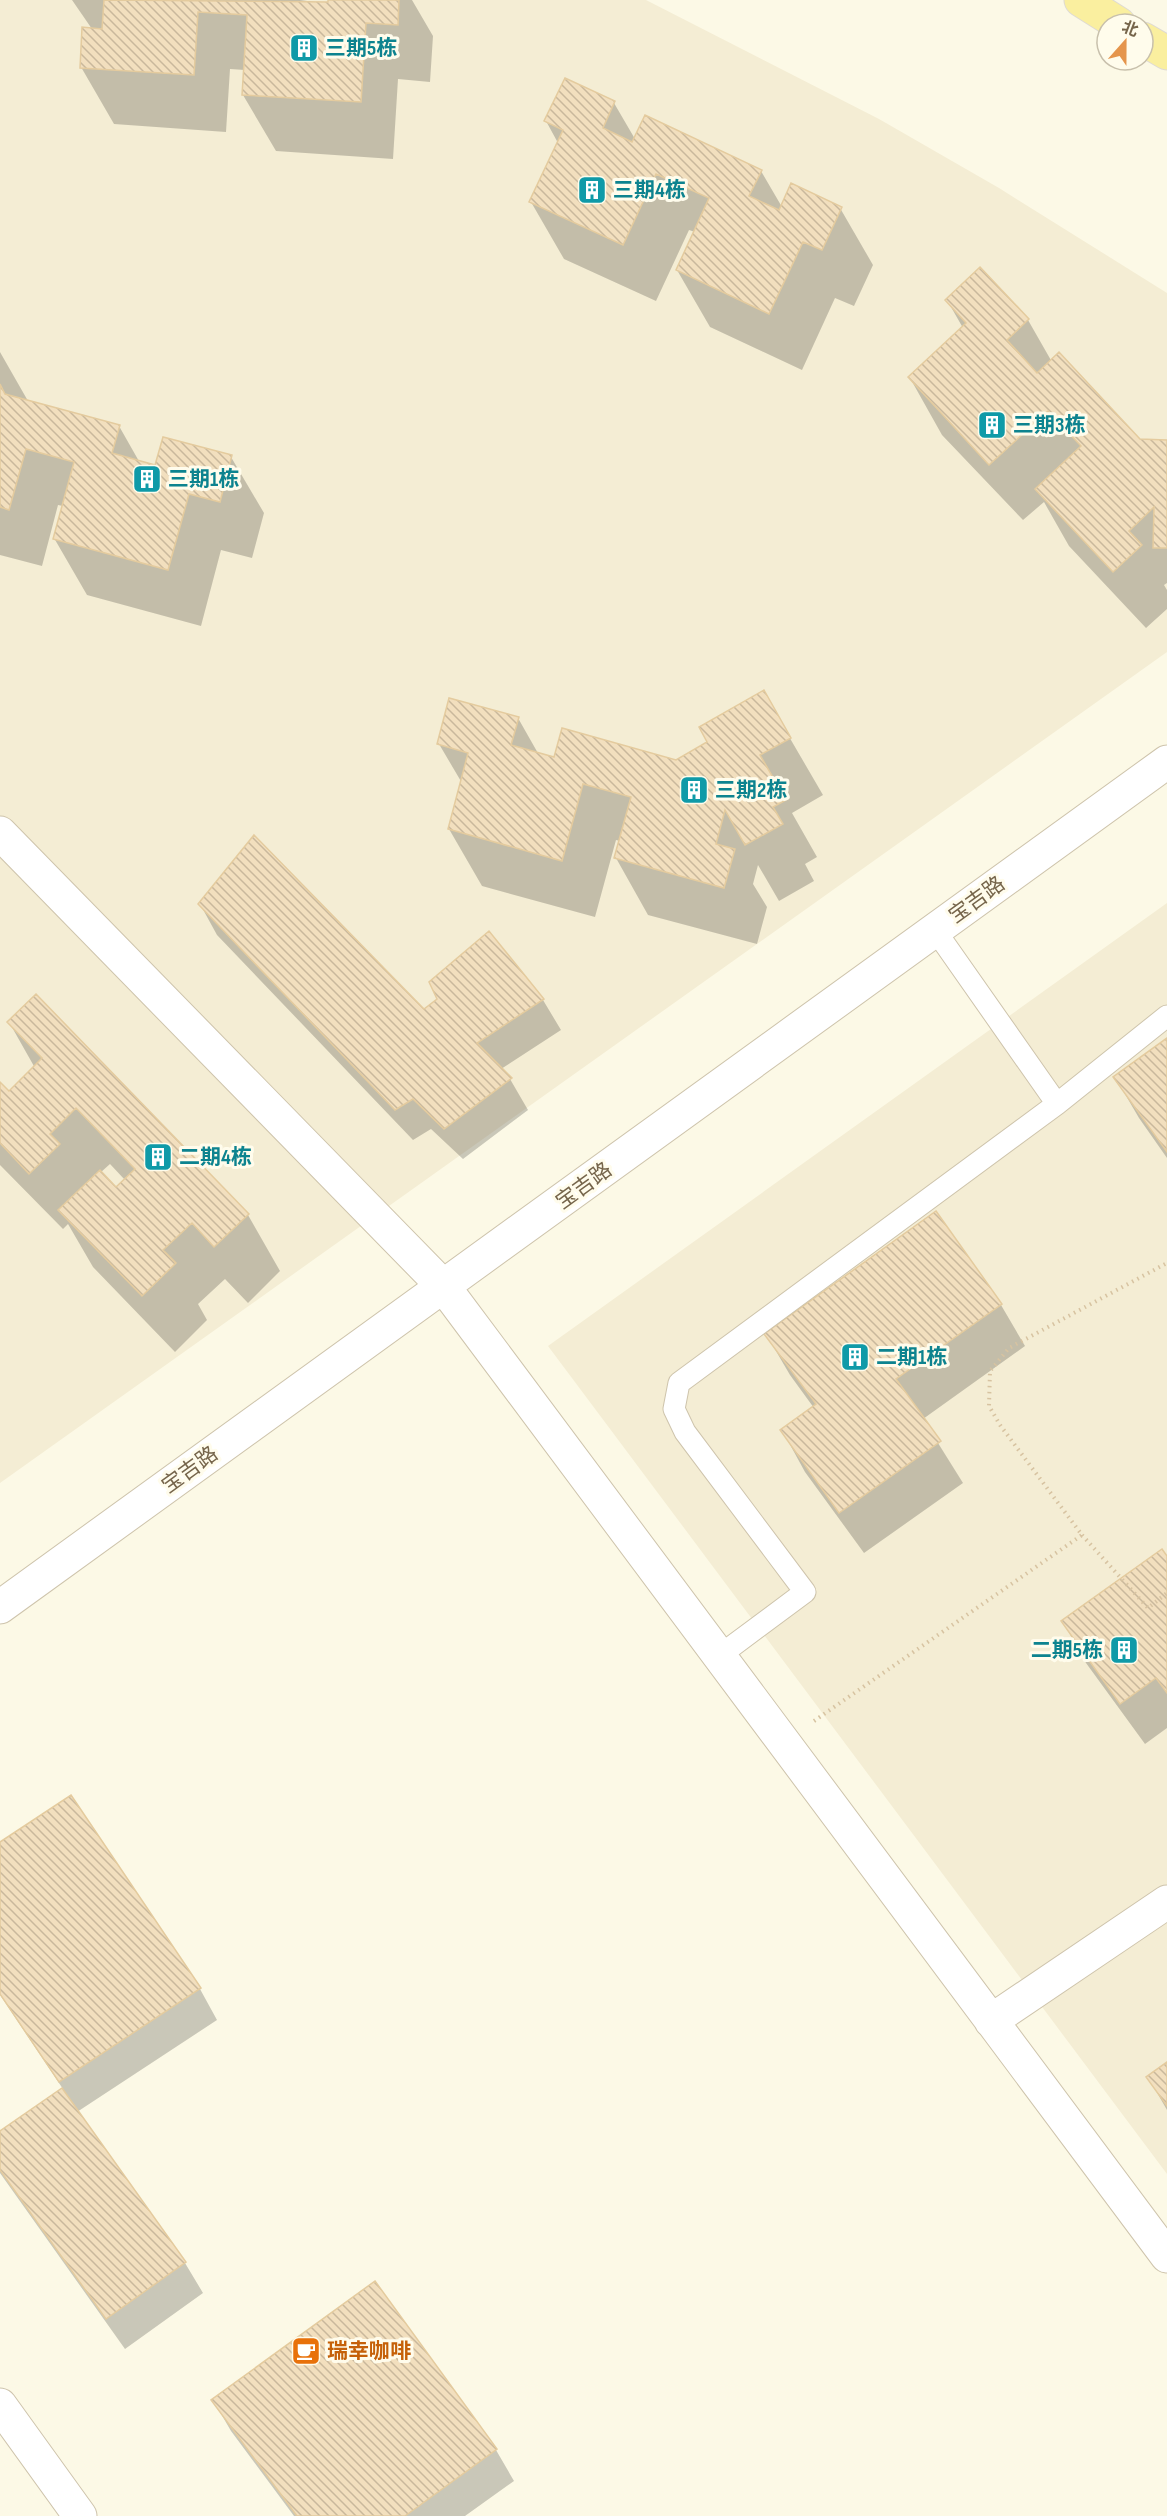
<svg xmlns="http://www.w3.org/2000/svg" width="1167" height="2516" viewBox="0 0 1167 2516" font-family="'Sofia Sans Condensed','Noto Sans SC',sans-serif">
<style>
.residential{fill:#f4edd4}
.shadow{fill:#0003;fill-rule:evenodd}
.building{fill:url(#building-back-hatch);stroke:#e4cb9e;stroke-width:1.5}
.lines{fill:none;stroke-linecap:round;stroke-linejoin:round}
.service-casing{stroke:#cec4ac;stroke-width:23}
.minor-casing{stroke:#cec4ac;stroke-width:35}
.primary-casing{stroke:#dedad4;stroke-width:35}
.path{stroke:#d7c3a1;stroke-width:4;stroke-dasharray:1.5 4.5;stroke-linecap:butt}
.service{stroke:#fff;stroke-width:21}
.minor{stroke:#fff;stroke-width:33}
.primary{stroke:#faef9f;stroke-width:33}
.labels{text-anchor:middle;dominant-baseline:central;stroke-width:6;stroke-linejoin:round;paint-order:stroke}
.culture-label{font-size:21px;font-weight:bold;fill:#0d838f;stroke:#fffcec;text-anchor:start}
.street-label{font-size:21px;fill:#76654b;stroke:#fffcec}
.food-label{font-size:21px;font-weight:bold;fill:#c56008;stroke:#fffcec;text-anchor:start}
</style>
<defs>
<pattern id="building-back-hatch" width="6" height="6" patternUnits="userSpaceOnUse" patternTransform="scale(1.5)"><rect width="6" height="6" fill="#f2dfbe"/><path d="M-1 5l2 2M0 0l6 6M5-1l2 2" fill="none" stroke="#c9b89c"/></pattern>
</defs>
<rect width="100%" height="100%" fill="#fcf9e6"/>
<path class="residential" d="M 0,0 L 646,0 L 879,119 L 999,188 L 1167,293 L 1167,652 L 0,1483 Z
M 1167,903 L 1167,2174 L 548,1346 Z"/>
<path class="shadow" d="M 72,0 L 300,0 L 329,4 L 329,0 L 412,0 L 433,36 L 430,82 L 398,79 L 393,159 L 276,151 L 243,95 L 245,70 L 230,69 L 226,132 L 114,124 L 81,67 L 92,29 Z
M 565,80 L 614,103 L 635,139 L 761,171 L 782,207 L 840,208 L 873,265 L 854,306 L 835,298 L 802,370 L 710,327 L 677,270 L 695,232 L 689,230 L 656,301 L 564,259 L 531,202 L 558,143 L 546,121 Z
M 980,269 L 1028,320 L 1052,362 L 1140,440 L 1167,441 L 1167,583 L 1164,585 L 1167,590 L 1167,609 L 1146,628 L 1069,546 L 1044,502 L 1023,520 L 942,435 L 910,378 L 963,328 L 947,300 Z
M 0,352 L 28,401 L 119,426 L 140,463 L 156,467 L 231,457 L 264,513 L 252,558 L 221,550 L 201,626 L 87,595 L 54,538 L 63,506 L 58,505 L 42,566 L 0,555 Z
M 763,692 L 823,795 L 792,813 L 817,857 L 805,864 L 814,881 L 779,901 L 758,865 L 753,884 L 767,907 L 757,944 L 648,915 L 616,858 L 620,841 L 616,840 L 595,917 L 482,886 L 449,829 L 462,783 L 439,744 L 518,718 L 539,755 L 555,759 L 676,761 L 709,743 Z
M 200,904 L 424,1011 L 439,999 L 489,933 L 543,1000 L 561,1030 L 501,1069 L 510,1079 L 528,1110 L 463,1159 L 431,1129 L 413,1140 L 217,935 Z
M 9,1022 L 248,1215 L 280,1271 L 248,1303 L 225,1279 L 198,1304 L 207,1320 L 175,1352 L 93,1267 L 68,1224 L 63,1229 L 0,1165 L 0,1084 L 9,1093 L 35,1068 ZM 110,1164 L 125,1180 L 116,1189 L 100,1173 Z
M 1167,1040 L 1167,1158 L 1139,1118 L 1115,1077 Z
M 935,1213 L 1001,1305 L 1025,1346 L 923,1419 L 963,1483 L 864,1553 L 805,1472 L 782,1430 L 814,1408 L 790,1375 L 766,1334 Z
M 1167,1559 L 1167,1728 L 1145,1744 L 1086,1663 L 1063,1622 Z
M 0,1844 L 200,1989 L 217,2020 L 77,2112 L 185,2263 L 203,2293 L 125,2349 L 0,2173 L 0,2133 L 63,2089 L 0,1995 Z
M 1167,2064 L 1167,2110 L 1148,2077 Z
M 375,2283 L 496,2450 L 514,2481 L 465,2516 L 294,2516 L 231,2431 L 213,2400 Z"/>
<path class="building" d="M 104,0 L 328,2 L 328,0 L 399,0 L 398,25 L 366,23 L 361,102 L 242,95 L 247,15 L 198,12 L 194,75 L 80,68 L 82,27 L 102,29 Z
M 565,78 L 615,101 L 603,128 L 632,142 L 645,115 L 762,170 L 749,196 L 779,210 L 791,183 L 842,207 L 822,250 L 803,242 L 769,314 L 676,270 L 709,198 L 656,174 L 623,245 L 529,202 L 563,130 L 544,121 Z
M 980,267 L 1029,319 L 1007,340 L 1037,373 L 1059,352 L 1140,439 L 1167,440 L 1167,548 L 1153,548 L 1154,507 L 1129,531 L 1142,545 L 1113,572 L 1035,489 L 1081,446 L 1048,411 L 989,465 L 908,377 L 966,323 L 945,300 Z
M 0,384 L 5,394 L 120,425 L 112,453 L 155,465 L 163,437 L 232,455 L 220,502 L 189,494 L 168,570 L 53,539 L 74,462 L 26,449 L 9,510 L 0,507 Z
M 764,690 L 791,738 L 760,755 L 786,800 L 773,807 L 783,824 L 745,845 L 725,810 L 716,844 L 735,849 L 724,888 L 614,858 L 631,797 L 583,784 L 562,861 L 448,829 L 468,753 L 437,744 L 449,698 L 519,717 L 511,745 L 554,757 L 562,728 L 676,760 L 707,742 L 699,727 Z
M 254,835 L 424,1009 L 437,999 L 429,982 L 489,931 L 544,999 L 477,1043 L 512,1078 L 444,1129 L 413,1099 L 395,1110 L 198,904 Z
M 36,994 L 249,1214 L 214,1247 L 192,1223 L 163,1250 L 176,1263 L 142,1296 L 58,1210 L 100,1170 L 116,1187 L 135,1169 L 76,1108 L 50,1134 L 60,1144 L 29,1174 L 0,1143 L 0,1082 L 9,1091 L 42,1058 L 7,1022 Z
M 1167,1038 L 1167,1152 L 1113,1077 Z
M 936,1211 L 1002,1304 L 896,1379 L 941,1441 L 839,1513 L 780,1430 L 816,1404 L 764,1334 Z
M 1162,1549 L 1167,1556 L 1167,1693 L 1156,1678 L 1120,1704 L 1061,1621 Z
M 71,1795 L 201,1988 L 59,2082 L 0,1994 L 0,1842 Z
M 1167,2062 L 1167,2106 L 1146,2077 Z
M 62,2088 L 186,2262 L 106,2319 L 0,2170 L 0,2131 Z
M 375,2281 L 497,2449 L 405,2516 L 297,2516 L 211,2400 Z"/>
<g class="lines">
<g class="service-casing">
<path id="service" d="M 935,930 L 1057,1104
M 719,1656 L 805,1592 L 685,1432 L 674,1409 L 679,1383 L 1057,1104 L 1167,1016"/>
</g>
<g class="minor-casing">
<path id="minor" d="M 0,833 L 444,1287 L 1167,2256
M 0,1607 L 1167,762
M 991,2021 L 1167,1902
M 0,2405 L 80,2516"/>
</g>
<g class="primary-casing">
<path id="primary" d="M 1081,0 L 1119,24
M 1143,39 L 1167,53"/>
</g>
<path class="path" d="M 1082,1535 L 1148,1608 L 1167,1593
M 814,1721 L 1082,1535 L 1000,1425 L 989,1406 L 990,1371 L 1009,1348 L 1167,1263"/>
<use href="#service" class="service"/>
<use href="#minor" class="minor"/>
<use href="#primary" class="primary"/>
</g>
<defs>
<g id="building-square" transform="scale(1.5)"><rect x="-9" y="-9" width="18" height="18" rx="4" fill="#0f9aa8" stroke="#fffcec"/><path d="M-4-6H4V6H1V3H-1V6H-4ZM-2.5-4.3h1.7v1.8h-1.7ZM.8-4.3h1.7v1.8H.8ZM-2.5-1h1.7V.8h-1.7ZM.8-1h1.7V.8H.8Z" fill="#fff"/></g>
<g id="cafe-square" transform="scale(1.5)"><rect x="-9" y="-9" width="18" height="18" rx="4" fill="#e8710a" stroke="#fffcec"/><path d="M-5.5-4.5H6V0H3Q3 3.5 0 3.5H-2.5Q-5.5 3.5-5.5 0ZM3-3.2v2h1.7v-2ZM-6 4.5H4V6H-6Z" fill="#fff"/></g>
</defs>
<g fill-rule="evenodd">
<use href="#building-square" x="304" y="48"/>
<use href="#building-square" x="592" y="190"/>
<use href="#building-square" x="992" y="425"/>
<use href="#building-square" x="147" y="479"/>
<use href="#building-square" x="694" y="790"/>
<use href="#building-square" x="158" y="1157"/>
<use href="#building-square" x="855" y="1357"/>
<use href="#building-square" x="1124" y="1650"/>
<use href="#cafe-square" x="306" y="2351"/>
</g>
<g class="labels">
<g class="culture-label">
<text x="325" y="48">三期5栋</text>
<text x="613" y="190">三期4栋</text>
<text x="1013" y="425">三期3栋</text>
<text x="168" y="479">三期1栋</text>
<text x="715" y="790">三期2栋</text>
<text x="179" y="1157">二期4栋</text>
<text x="876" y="1357">二期1栋</text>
<text x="1103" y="1650" text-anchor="end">二期5栋</text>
</g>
<g class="street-label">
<text transform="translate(977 900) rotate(-36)">宝吉路</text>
<text transform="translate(584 1186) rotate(-36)">宝吉路</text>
<text transform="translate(190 1470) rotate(-36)">宝吉路</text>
</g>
<g class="food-label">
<text x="327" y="2351">瑞幸咖啡</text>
</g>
</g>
<g transform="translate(1125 42) rotate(21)"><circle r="28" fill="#fffcec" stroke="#c8c0ac" stroke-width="1.5"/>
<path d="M0-4.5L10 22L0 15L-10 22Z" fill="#e5954c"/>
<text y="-9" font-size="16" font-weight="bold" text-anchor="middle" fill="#76654b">北</text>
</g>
</svg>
